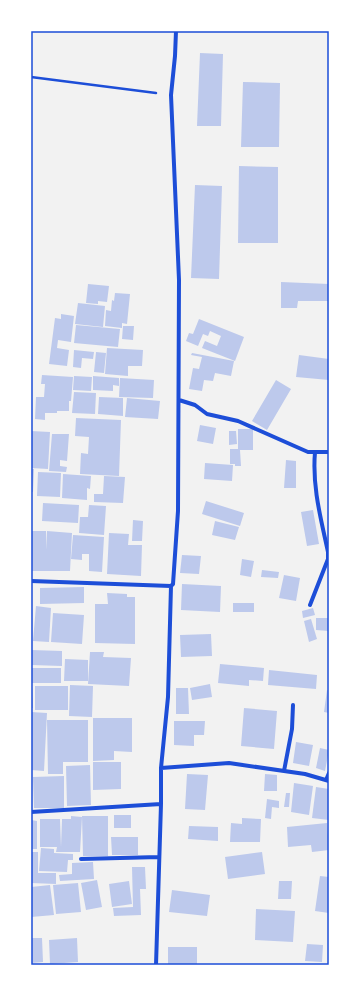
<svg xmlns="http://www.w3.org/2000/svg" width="360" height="996" viewBox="0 0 360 996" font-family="'Fira Sans Condensed',sans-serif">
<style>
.building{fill:#bdc9ec}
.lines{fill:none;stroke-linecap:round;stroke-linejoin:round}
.path{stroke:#1d4ed8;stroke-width:2.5}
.minor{stroke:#1d4ed8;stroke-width:4}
.neatline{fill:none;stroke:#1d4ed8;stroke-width:1.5}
</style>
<rect width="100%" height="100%" fill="#f2f2f2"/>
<path class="building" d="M 200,53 L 223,54 L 221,126 L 197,126 Z
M 243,82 L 280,83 L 279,147 L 241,147 Z
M 239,166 L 278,167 L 278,243 L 238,243 Z
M 195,185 L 222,186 L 219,279 L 191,278 Z
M 281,282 L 329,284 L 328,301 L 298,301 L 297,308 L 281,308 Z
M 88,284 L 109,286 L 107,302 L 98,301 L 98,304 L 86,303 Z
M 115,293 L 130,294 L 127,324 L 122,323 L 122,328 L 105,326 L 106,310 L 111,311 L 112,300 L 114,301 Z
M 78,303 L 105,306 L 103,327 L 75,324 Z
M 61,314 L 74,316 L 71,342 L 58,340 L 57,348 L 69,350 L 67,366 L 49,364 L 55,318 L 61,319 Z
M 199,319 L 244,337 L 235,361 L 202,348 L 205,341 L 217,346 L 221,336 L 210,331 L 208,336 L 203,334 L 198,346 L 186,341 L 189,333 L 193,334 Z
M 76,325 L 120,329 L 118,347 L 74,343 Z
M 123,326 L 134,326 L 133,340 L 122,339 Z
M 107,348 L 143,350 L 142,366 L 128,366 L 128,376 L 105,374 Z
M 74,350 L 94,352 L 93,359 L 82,358 L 81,368 L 73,367 Z
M 96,352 L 106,353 L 104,373 L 94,372 Z
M 192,353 L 234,361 L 231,376 L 215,373 L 213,381 L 204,380 L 202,391 L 189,389 L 193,368 L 199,369 L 202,357 L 191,355 Z
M 299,355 L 329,359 L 329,380 L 296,377 Z
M 42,375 L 73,377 L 71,401 L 69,401 L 69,411 L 57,411 L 57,413 L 45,413 L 45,420 L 35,419 L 36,397 L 44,397 L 45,384 L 41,384 Z
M 74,376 L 92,377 L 91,391 L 73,390 Z
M 93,376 L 119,378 L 119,386 L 113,385 L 113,391 L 93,390 Z
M 120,378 L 154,380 L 153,398 L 119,397 Z
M 276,380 L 291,389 L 267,430 L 252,421 Z
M 74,392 L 96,393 L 95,414 L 72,413 Z
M 99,397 L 123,398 L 123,416 L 98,414 Z
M 127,398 L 160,401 L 158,419 L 125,417 Z
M 76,418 L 121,420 L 119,476 L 80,474 L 81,453 L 88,454 L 89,437 L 75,436 Z
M 200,425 L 216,428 L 213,444 L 197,441 Z
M 238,429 L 253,429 L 253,450 L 240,450 L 241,466 L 235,466 L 235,464 L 230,464 L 230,449 L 238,449 L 238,452 Z
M 31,431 L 50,432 L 48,469 L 31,468 Z
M 229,431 L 236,431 L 237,444 L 229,445 Z
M 52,434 L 69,434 L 67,461 L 60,460 L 60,466 L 67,467 L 66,472 L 49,471 Z
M 286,460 L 296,461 L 296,488 L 284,488 Z
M 205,463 L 233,465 L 232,481 L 204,479 Z
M 31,469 L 34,469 L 33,492 L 31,492 Z
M 38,472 L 61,473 L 60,497 L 37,496 Z
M 63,474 L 91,476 L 90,489 L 87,488 L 87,500 L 62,498 Z
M 104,476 L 125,477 L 123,503 L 94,502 L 94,494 L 103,494 Z
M 206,501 L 244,513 L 240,526 L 202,514 Z
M 43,503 L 79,505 L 78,523 L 42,521 Z
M 89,505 L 106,506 L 104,535 L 79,533 L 80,517 L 88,517 Z
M 313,510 L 319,544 L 307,546 L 301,512 Z
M 133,520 L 143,521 L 142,541 L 132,541 Z
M 215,521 L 239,527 L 235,540 L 212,535 Z
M 31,531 L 46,531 L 46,550 L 47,531 L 72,533 L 70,571 L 31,571 Z
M 109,533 L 129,534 L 128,545 L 142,545 L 141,576 L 107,574 Z
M 73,535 L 104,537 L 102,572 L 89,571 L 89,554 L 82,554 L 82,560 L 71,559 Z
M 182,555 L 201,556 L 199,574 L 180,573 Z
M 242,559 L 254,561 L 251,577 L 240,575 Z
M 262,570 L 279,572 L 278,578 L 261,577 Z
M 284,575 L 300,578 L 296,601 L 279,598 Z
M 182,584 L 221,586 L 220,612 L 181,610 Z
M 84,587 L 84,603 L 40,604 L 40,588 Z
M 107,593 L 127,594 L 127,597 L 135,597 L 135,644 L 95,643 L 95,604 L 108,604 Z
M 233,603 L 254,603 L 254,612 L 233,612 Z
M 36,606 L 51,608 L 49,642 L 33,641 Z
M 313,608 L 315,615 L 303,618 L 302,611 Z
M 53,613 L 84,615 L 82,644 L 51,642 Z
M 316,618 L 329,618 L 329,631 L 316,630 Z
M 311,619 L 317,639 L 309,642 L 304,621 Z
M 211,634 L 212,656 L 181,657 L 180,635 Z
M 31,650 L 62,651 L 62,666 L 31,665 Z
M 90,652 L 104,652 L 103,657 L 131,658 L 129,686 L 88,684 Z
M 65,659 L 88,660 L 88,681 L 64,681 Z
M 220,664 L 264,668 L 263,681 L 249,680 L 249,686 L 218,683 Z
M 31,668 L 61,668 L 61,683 L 31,683 Z
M 269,670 L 317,675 L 316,689 L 268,685 Z
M 210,684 L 212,697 L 192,700 L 190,688 Z
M 70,685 L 93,686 L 92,717 L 69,716 Z
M 31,686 L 32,686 L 33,708 L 31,708 Z
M 35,686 L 68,686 L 68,710 L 35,710 Z
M 176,688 L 188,688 L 189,714 L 176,714 Z
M 327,690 L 329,691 L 329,713 L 324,712 Z
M 244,708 L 277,711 L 274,749 L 241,746 Z
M 31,712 L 47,713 L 44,771 L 31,770 Z
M 93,718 L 132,718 L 132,752 L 114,751 L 114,760 L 93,761 Z
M 47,720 L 88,720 L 88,762 L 63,762 L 63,774 L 48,774 Z
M 174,721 L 205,721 L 204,735 L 194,735 L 194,746 L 174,745 Z
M 296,742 L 313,745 L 309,766 L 293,763 Z
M 320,748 L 329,750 L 325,771 L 316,768 Z
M 93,762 L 121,762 L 121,789 L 93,790 Z
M 90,765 L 91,805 L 67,806 L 66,766 Z
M 187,774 L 208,775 L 205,810 L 185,809 Z
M 265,774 L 277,775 L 277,791 L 264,791 Z
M 64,776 L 64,808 L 34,808 L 33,777 Z
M 294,783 L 313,786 L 309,815 L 291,812 Z
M 316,787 L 329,789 L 329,820 L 312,818 Z
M 286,793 L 290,793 L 289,807 L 284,807 Z
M 267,799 L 279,801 L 279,808 L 272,807 L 271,819 L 265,818 Z
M 114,815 L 131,815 L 131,828 L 114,828 Z
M 71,816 L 82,817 L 80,852 L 56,852 L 57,847 L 40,847 L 40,819 L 60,819 L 61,847 L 62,819 L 71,819 Z
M 82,816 L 108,816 L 108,856 L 83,856 Z
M 242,818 L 261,819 L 260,842 L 230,842 L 231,823 L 242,824 Z
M 31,820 L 37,821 L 37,849 L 31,849 Z
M 327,823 L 329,850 L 312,852 L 311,845 L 288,847 L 287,827 Z
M 189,826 L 218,827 L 218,841 L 188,839 Z
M 111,837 L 138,837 L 138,855 L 112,855 Z
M 41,848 L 54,849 L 54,853 L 73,854 L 73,860 L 68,860 L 67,872 L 39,871 Z
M 31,852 L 38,852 L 38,873 L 56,873 L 56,884 L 31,883 Z
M 262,852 L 265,874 L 228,879 L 225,857 Z
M 93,862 L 94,879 L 60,881 L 59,875 L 72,874 L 72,863 Z
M 132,867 L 145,867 L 146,889 L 140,889 L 141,915 L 114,916 L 113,908 L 133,907 Z
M 320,876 L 329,877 L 329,913 L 315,911 Z
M 97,880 L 102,907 L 86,910 L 81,883 Z
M 129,881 L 132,904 L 112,907 L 109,884 Z
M 279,881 L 292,881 L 291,899 L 278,899 Z
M 78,883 L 81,912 L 56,914 L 53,885 Z
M 50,885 L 54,915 L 31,917 L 31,887 Z
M 172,890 L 210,895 L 207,916 L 169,912 Z
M 256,909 L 295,911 L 293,942 L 255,940 Z
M 31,938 L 42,938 L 43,962 L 31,963 Z
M 77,938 L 78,962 L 50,964 L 49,940 Z
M 307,944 L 323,945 L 322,962 L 305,961 Z
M 168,947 L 197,947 L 197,965 L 168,965 Z"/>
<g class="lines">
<path class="path" d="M 31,77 L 156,93"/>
<path class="minor" d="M 179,400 L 195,405 L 207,414 L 238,421 L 308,452 L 329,452
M 31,581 L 171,586
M 310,605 L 328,559 L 328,552 C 321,519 312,487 315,452
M 161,768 L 229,763 L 305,774 L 329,781
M 284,771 L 292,729 L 293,705
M 326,780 L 329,773
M 31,812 L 161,804
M 81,859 L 159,857
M 156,965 L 161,804 L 161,768 L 168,697 L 171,586 L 173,584 L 178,511 L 179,280 L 171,95 L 175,56 L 176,31"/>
</g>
<rect width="360" height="996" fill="none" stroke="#ffffff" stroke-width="64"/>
<rect x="32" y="32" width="296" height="932" class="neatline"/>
</svg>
